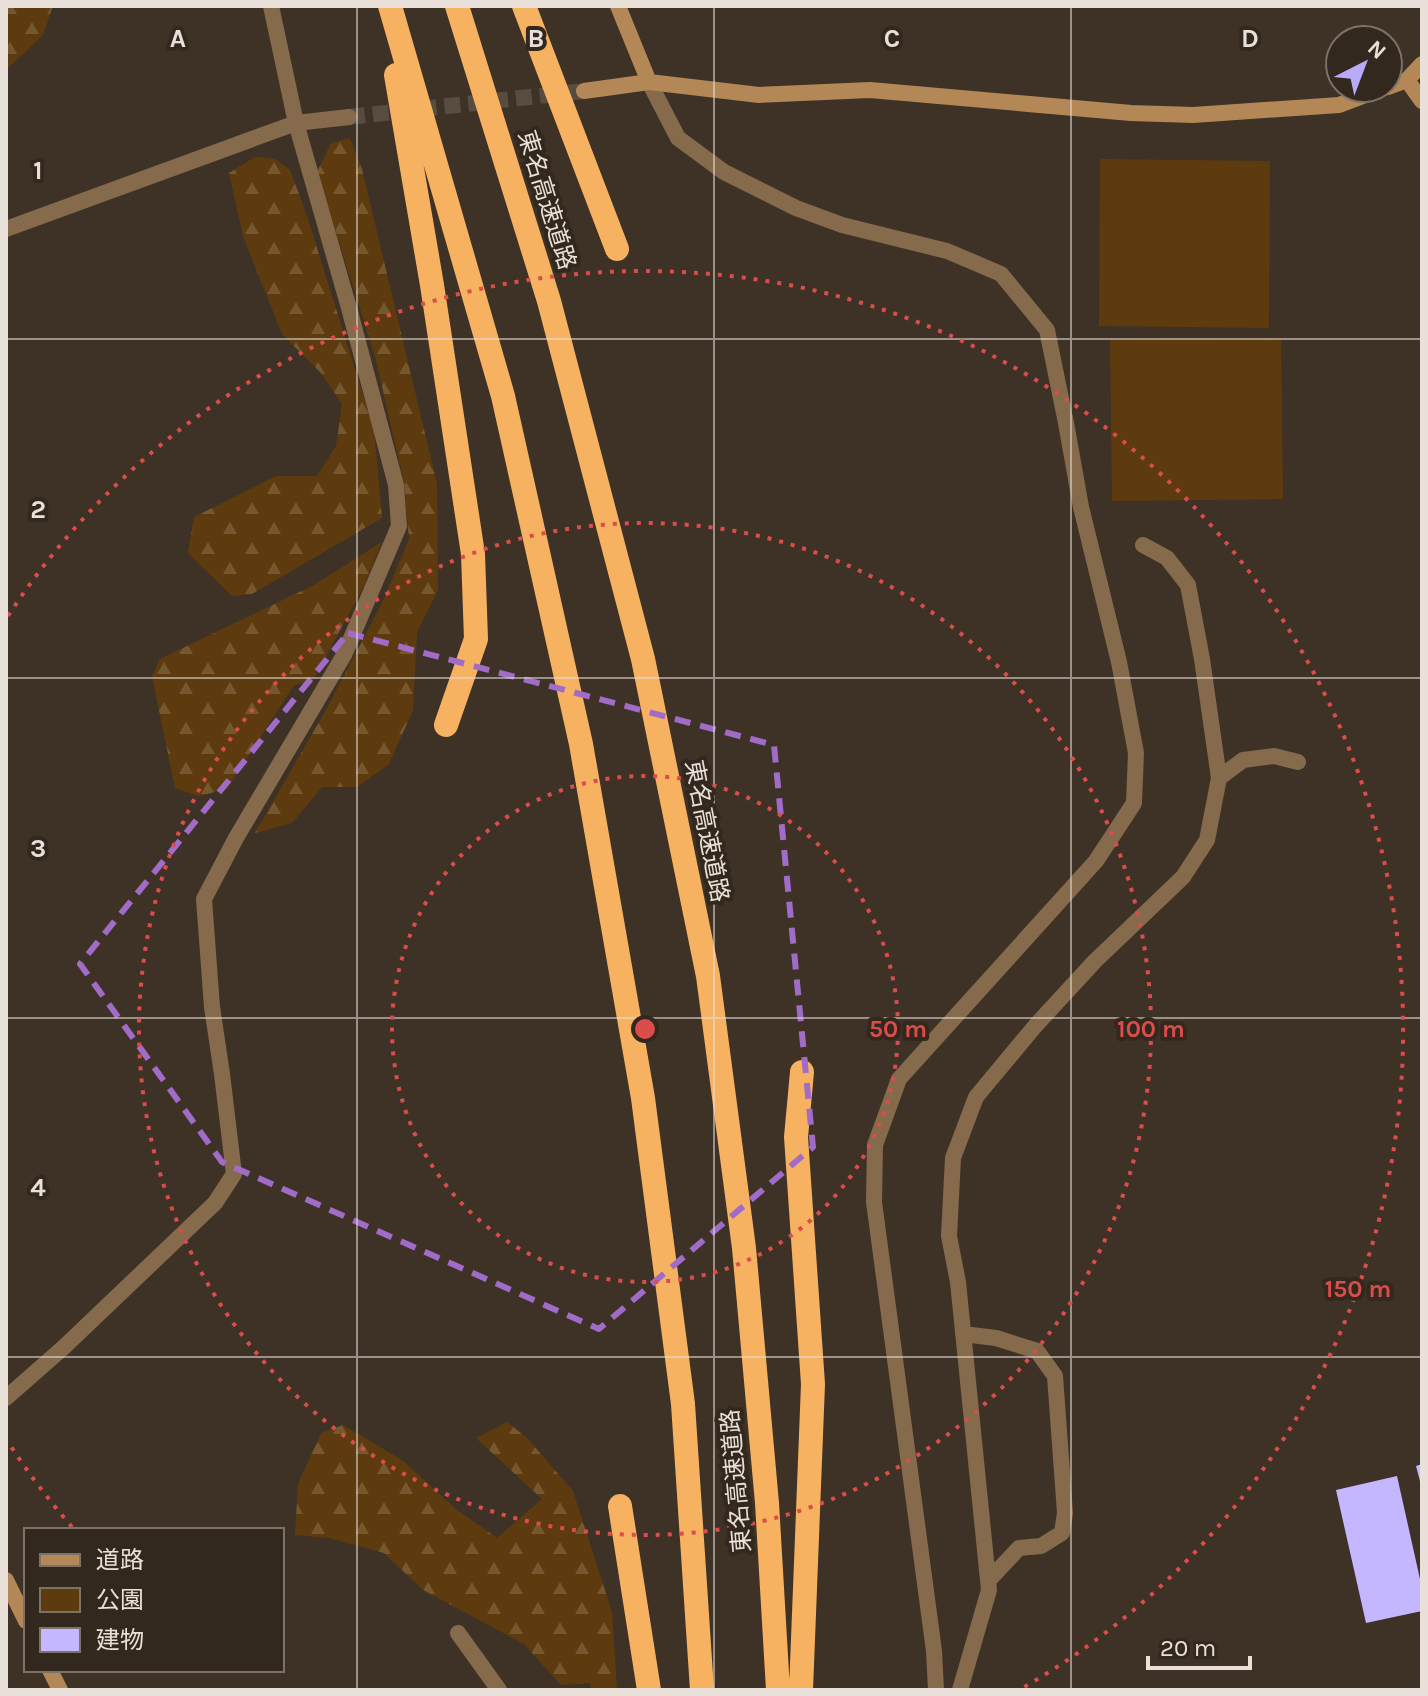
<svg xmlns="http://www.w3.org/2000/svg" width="1428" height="1696" viewBox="0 0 1428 1696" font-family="Karla,'Noto Sans JP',sans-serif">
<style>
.forest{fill:url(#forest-firs)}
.park{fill:#5e3b0e}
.building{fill:#c4b6ff}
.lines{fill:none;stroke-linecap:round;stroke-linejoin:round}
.street-tunnel{stroke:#584c41;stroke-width:16;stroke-dasharray:16 8;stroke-linecap:butt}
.lane{stroke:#866a4c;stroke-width:16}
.street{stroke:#866a4c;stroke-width:16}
.secondary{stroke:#b48756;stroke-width:16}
.highway{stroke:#f7b261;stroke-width:24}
.marked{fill:none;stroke:#a16bc8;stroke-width:6;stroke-dasharray:16 10;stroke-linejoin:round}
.grid{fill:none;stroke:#e8e0d9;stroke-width:2;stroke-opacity:0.55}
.ring{fill:none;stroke:#da4d4b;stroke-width:4;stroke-dasharray:4 8}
.labels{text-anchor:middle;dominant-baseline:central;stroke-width:8;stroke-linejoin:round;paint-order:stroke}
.street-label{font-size:24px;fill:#e8e0d9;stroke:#33281d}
.grid-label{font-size:26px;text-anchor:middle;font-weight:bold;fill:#e8e0d9;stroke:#33281d;stroke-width:8;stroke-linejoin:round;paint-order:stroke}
.centre{fill:#da4d4b;stroke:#33281d;stroke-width:4}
.ring-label{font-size:24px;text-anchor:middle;font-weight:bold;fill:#da4d4b;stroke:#33281d;stroke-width:8;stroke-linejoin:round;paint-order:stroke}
</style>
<defs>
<pattern id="forest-firs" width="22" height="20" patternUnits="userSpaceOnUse" patternTransform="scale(2)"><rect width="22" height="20" fill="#5e3b0e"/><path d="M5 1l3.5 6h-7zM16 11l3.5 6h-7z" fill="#755730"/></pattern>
</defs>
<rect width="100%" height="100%" fill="#3e3226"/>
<path class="forest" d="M 6,6 L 53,6 L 43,35 L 6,70 Z
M 350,138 L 362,169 L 437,484 L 438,590 L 417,632 L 413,710 L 389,764 L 357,787 L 322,787 L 292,823 L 255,833 L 327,708 L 384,599 L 409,539 L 404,482 L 375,356 L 317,172 L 331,143 Z
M 255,157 L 275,159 L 290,170 L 307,216 L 374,430 L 382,518 L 252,594 L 232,596 L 188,553 L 194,517 L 276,476 L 317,476 L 336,446 L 342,404 L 321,373 L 282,334 L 243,236 L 229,173 Z
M 382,542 L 364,586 L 312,682 L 294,685 L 227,789 L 199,796 L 175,788 L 152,676 L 160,659 L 314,585 Z
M 507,1422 L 527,1438 L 573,1491 L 612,1612 L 617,1690 L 592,1690 L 590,1683 L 561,1685 L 524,1644 L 423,1590 L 384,1553 L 329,1538 L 295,1535 L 298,1484 L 321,1433 L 343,1425 L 402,1460 L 457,1510 L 497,1538 L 542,1499 L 476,1438 Z"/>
<path class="park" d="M 1100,159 L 1270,161 L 1269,328 L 1099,326 Z
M 1281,338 L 1283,499 L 1112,501 L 1110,340 Z"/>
<path class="building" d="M 1422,1464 L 1422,1485 L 1421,1485 L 1416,1466 Z
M 1397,1476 L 1422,1588 L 1422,1611 L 1366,1623 L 1336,1490 Z"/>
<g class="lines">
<path class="street-tunnel" d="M 349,117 L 584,91"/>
<path class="lane" d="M 1219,778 L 1243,760 L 1274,756 L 1298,762
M 963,1334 L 996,1338 L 1037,1351 L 1055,1376 L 1065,1513 L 1062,1533 L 1041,1546 L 1019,1548 L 988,1581
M 960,1690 L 989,1590 L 958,1282 L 949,1236 L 953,1158 L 976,1097 L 1036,1025 L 1095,961 L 1183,877 L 1207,840 L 1219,778 L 1202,659 L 1188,585 L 1167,558 L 1143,545"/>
<path class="street" d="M 649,82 L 678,138 L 724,172 L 796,208 L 842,225 L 947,251 L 1001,274 L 1047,330 L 1066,423 L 1081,507 L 1119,662 L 1136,753 L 1134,803 L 1096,861 L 899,1079 L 875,1145 L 874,1202 L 934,1651 L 936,1690
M 6,229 L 296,123 L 349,117
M 6,1398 L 64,1347 L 215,1203 L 234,1174 L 222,1074 L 212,1007 L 204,899 L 236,838 L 344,655 L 399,526 L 396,485 L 349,308 L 296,123 L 271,6
M 458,1633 L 499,1690"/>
<path class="secondary" d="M 618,6 L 649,82
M 1407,80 L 1422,101
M 1388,87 L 1407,80 L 1422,64
M 584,91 L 649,82 L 759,95 L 870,90 L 1131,113 L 1193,115 L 1339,105 L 1384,88
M 6,1580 L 26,1621
M 50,1670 L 60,1690"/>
<path class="highway" d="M 390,6 L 503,396 L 581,744 L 643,1098 L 683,1404 L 702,1690
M 457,6 L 549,301 L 643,659 L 708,976 L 744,1248 L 767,1503 L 778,1690
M 524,6 L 617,249
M 396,75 L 432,285 L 473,554 L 476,639 L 446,725
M 620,1506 L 649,1690
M 801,1690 L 813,1384 L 796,1137 L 802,1072"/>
</g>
<path class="marked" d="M 348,633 L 774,745 L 813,1147 L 599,1329 L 222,1162 L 80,964 Z"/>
<path class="grid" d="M 357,6 L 357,1690M 714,6 L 714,1690M 1071,6 L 1071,1690M 6,339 L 1422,339M 6,678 L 1422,678M 6,1018 L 1422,1018M 6,1357 L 1422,1357"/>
<g class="ring">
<circle cx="645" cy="1029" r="253"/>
<circle cx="645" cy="1029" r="506"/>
<path d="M72 1527A759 759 0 0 1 8 1442M8 616A759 759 0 1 1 1019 1690"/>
</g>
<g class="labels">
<g class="street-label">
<text transform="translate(547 200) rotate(73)">東名高速道路</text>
<text transform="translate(707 831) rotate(79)">東名高速道路</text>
<text transform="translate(736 1481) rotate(-95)">東名高速道路</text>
</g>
</g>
<g class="grid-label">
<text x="178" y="47">A</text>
<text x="536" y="47">B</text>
<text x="892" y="47">C</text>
<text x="1250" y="47">D</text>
<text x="38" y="179">1</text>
<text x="38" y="518">2</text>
<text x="38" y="857">3</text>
<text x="38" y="1196">4</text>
</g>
<circle cx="645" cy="1029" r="12" class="centre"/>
<g class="ring-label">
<text x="898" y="1037">50 m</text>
<text x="1151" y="1037">100 m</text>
<text x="1358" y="1297">150 m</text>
</g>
<rect width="1428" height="1696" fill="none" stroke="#e8e0d9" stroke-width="16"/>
<rect x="24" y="1528" width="260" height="144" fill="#33281d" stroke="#7b7268" stroke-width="2"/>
<rect x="40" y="1554" width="40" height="12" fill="#b48756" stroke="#7b7268" stroke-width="2"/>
<text x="96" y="1568" font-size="24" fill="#e8e0d9">道路</text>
<rect x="40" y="1588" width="40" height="24" fill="#5e3b0e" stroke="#7b7268" stroke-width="2"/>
<text x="96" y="1608" font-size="24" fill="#e8e0d9">公園</text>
<rect x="40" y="1628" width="40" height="24" fill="#c4b6ff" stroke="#7b7268" stroke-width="2"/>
<text x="96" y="1648" font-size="24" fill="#e8e0d9">建物</text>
<g transform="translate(1364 64) rotate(42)"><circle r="38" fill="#33281d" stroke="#7b7268" stroke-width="2"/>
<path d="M0-6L14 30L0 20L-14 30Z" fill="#b9abf7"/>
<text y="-12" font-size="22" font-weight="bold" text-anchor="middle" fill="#e8e0d9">N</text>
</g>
<path d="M1148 1656v12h102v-12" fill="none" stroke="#e8e0d9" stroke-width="4"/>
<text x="1160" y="1656" font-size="24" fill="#e8e0d9" stroke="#33281d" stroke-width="6" paint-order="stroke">20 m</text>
</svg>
